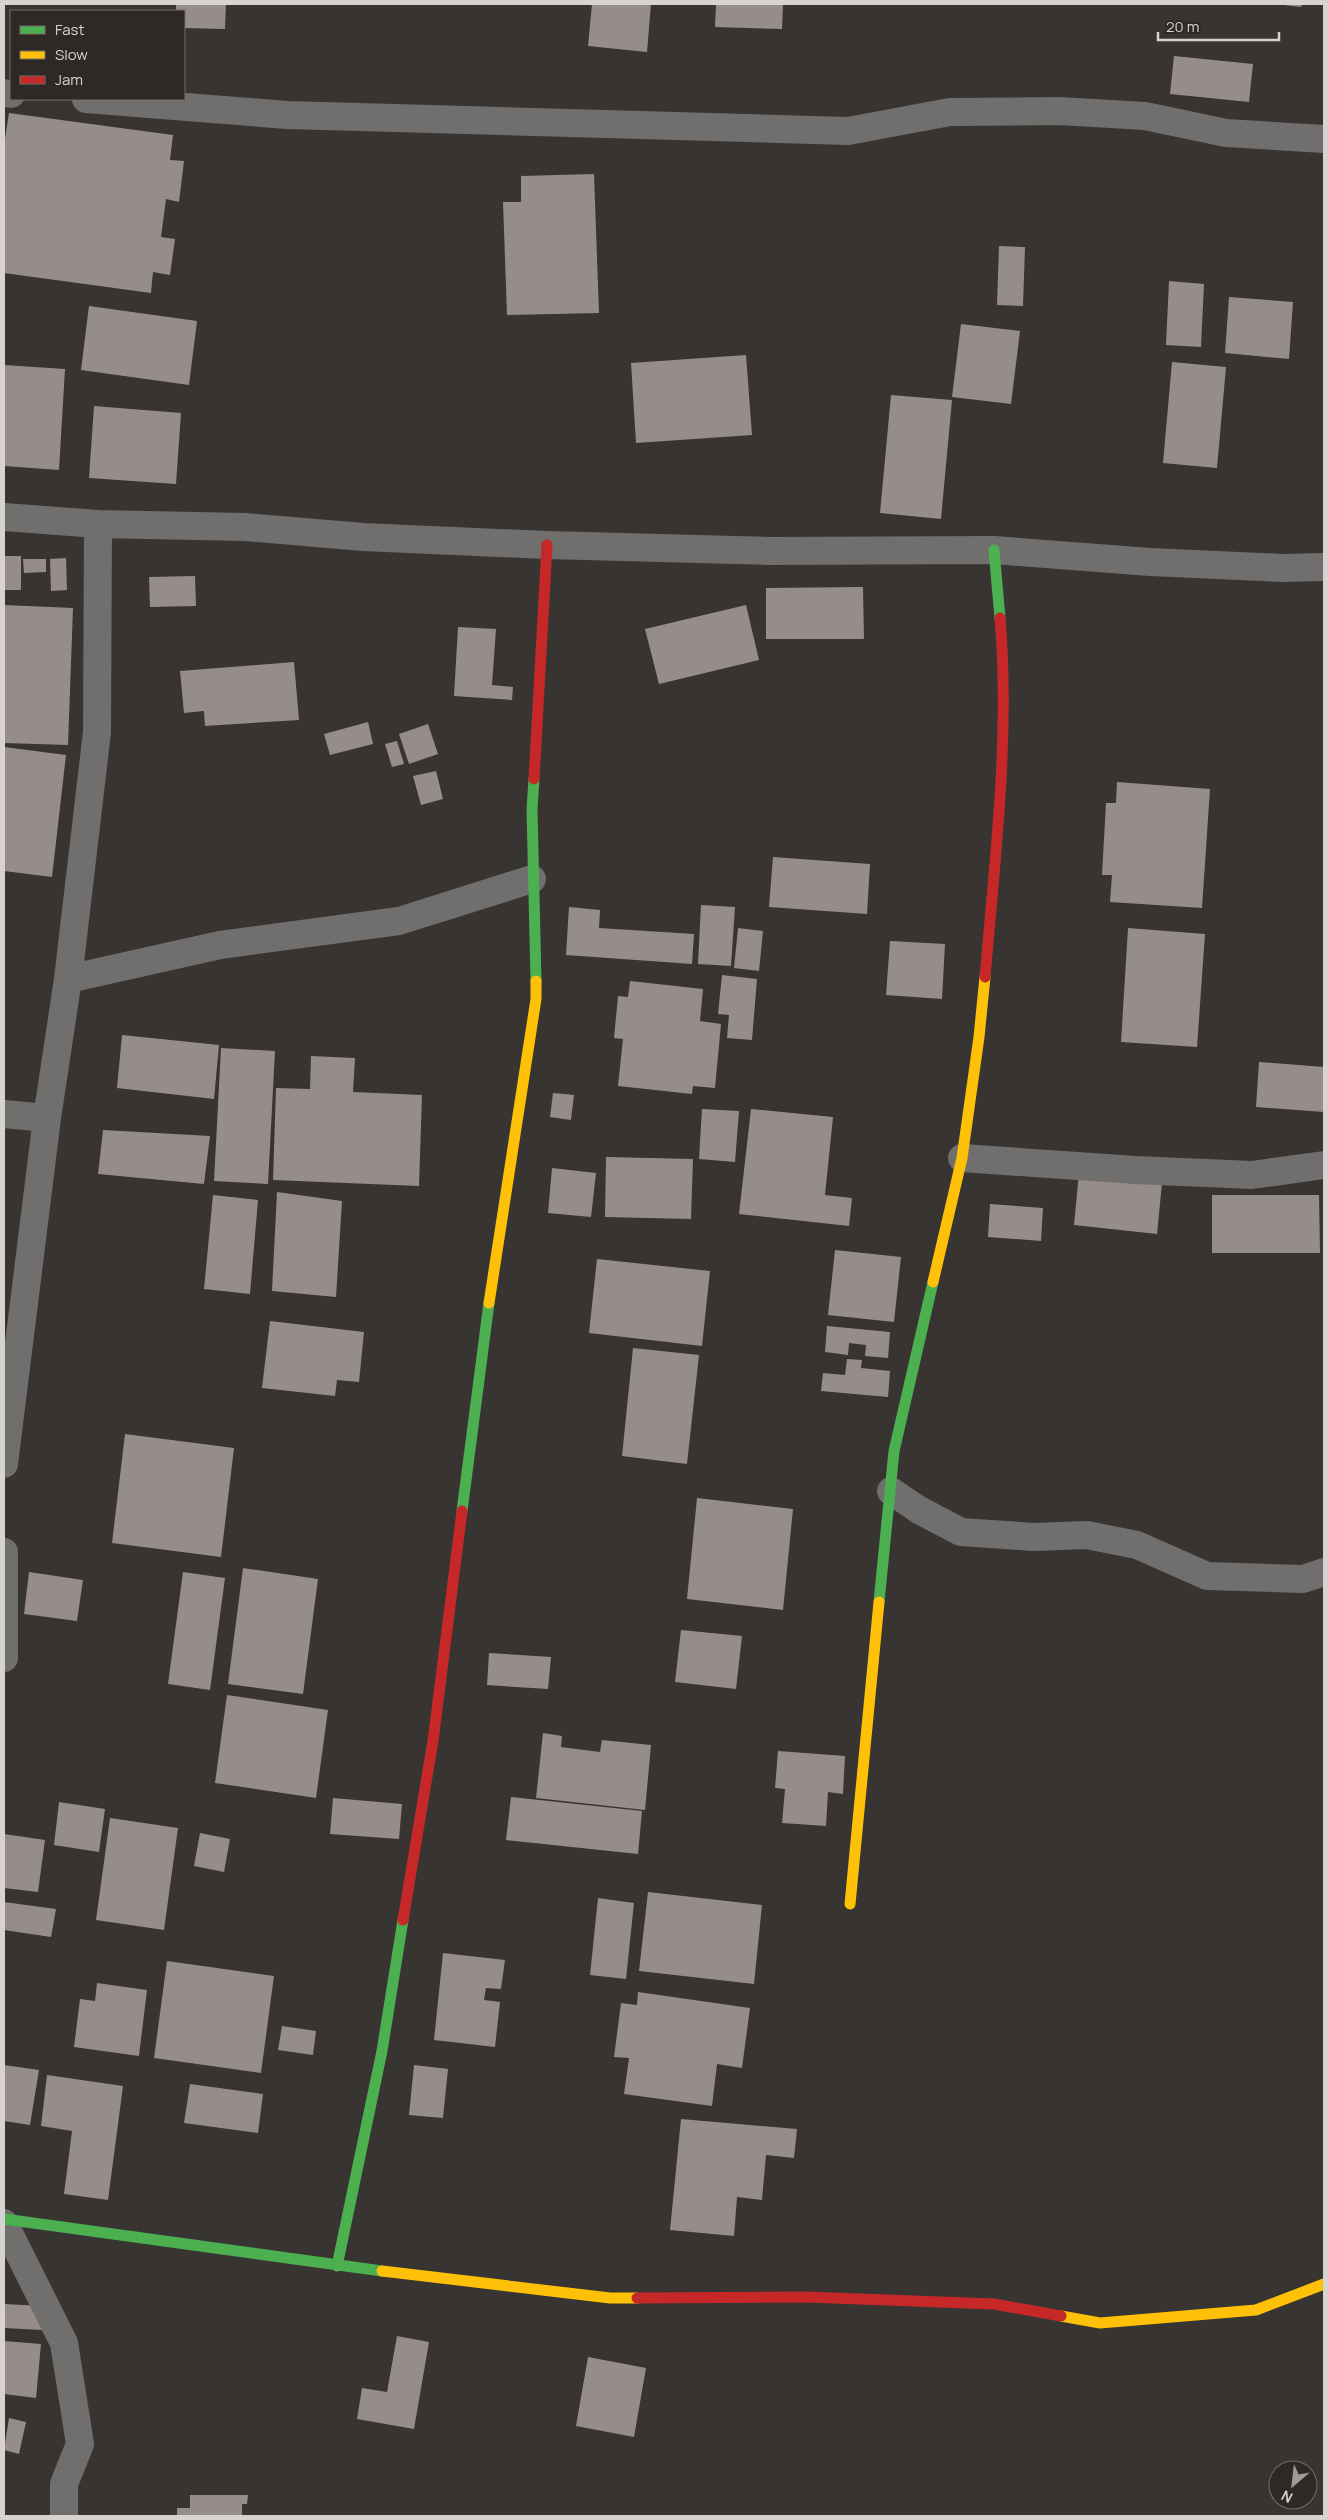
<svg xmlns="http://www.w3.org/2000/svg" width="1328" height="2520" viewBox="0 0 1328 2520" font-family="Manrope,sans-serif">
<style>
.building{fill:#968d8b}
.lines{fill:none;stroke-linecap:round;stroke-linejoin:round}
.street{stroke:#706f6e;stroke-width:28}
.fast{stroke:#4caf50;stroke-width:11}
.slow{stroke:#ffc107;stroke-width:11}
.jam{stroke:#c62828;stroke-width:11}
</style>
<rect width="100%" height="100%" fill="#373432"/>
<path class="building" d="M 176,4 L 226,4 L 225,29 L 184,28 L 184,11 L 176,11 Z
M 592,4 L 651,4 L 647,52 L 588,46 Z
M 716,4 L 783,4 L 782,29 L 715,27 Z
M 1276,4 L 1302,4 L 1301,7 Z
M 1174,56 L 1253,64 L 1249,102 L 1170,94 Z
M 9,113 L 173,135 L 170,160 L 184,161 L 179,202 L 166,199 L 161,237 L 175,239 L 170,275 L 153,272 L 151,293 L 4,273 L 4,145 Z
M 594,174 L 599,313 L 507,315 L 503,202 L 521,202 L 521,176 Z
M 999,246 L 1025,247 L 1023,306 L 997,305 Z
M 1169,281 L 1204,284 L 1201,347 L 1166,345 Z
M 1229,297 L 1293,302 L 1289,359 L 1225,353 Z
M 89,306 L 197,321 L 189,385 L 81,370 Z
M 961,324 L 1020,331 L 1011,404 L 952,397 Z
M 746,355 L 752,435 L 636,443 L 631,363 Z
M 1172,362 L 1226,367 L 1217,468 L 1163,463 Z
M 4,365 L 65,369 L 59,470 L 4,466 Z
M 891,395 L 952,400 L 941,519 L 880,513 Z
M 94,406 L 181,413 L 176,484 L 89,478 Z
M 4,556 L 21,556 L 21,590 L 4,590 Z
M 66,558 L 67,590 L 51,591 L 50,559 Z
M 23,559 L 46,559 L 46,572 L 24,573 Z
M 195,576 L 196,606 L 150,607 L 149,577 Z
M 863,587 L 864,639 L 766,639 L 766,588 Z
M 4,605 L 73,608 L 68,745 L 4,743 Z
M 746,605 L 759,660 L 659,684 L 645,629 Z
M 458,627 L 496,629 L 492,685 L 513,687 L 512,700 L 454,696 Z
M 294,662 L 299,720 L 205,726 L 204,711 L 184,713 L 180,671 Z
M 368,722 L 373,744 L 330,755 L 324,734 Z
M 428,724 L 438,754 L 409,764 L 399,734 Z
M 397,741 L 404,764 L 392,767 L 385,744 Z
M 4,747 L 66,755 L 52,877 L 4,871 Z
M 436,771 L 443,799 L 421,805 L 413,776 Z
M 1117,782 L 1210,789 L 1202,908 L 1110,902 L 1112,875 L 1102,875 L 1106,803 L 1116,803 Z
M 773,857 L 870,864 L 867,914 L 769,907 Z
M 701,905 L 735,907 L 731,966 L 698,964 Z
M 569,907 L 600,910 L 599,928 L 694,934 L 692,964 L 566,955 Z
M 738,928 L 763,931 L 759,971 L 734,968 Z
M 1128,928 L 1205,934 L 1197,1047 L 1121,1042 Z
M 890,941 L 945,944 L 942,999 L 886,995 Z
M 722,975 L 757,979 L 752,1040 L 727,1038 L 729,1015 L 718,1014 Z
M 630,981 L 703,989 L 700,1021 L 721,1024 L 715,1088 L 693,1086 L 692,1094 L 618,1086 L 623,1039 L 614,1038 L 618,996 L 628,997 Z
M 122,1035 L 219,1045 L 214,1099 L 117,1088 Z
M 221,1048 L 275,1051 L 268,1184 L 214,1181 Z
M 311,1056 L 355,1058 L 353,1092 L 422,1095 L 419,1186 L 273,1180 L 276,1088 L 310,1089 Z
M 1259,1062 L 1324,1067 L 1324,1112 L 1256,1107 Z
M 553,1093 L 574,1095 L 571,1120 L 550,1117 Z
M 702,1109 L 739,1111 L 735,1162 L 699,1159 Z
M 751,1109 L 833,1117 L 825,1195 L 852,1198 L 849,1226 L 739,1214 Z
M 103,1130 L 210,1136 L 204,1184 L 98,1174 Z
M 606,1157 L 693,1159 L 691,1219 L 605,1217 Z
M 552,1168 L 596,1173 L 591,1217 L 548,1213 Z
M 1079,1173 L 1162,1183 L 1157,1234 L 1074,1225 Z
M 277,1192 L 342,1201 L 336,1297 L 272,1291 Z
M 213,1195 L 258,1200 L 250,1294 L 204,1289 Z
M 1212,1195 L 1319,1195 L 1320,1253 L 1212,1253 Z
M 990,1204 L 1043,1208 L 1041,1241 L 988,1237 Z
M 835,1250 L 901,1257 L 894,1322 L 828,1315 Z
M 597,1259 L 710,1271 L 702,1346 L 589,1333 Z
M 270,1321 L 364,1332 L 359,1382 L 337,1380 L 335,1396 L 262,1388 Z
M 827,1326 L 890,1332 L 888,1358 L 865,1356 L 866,1345 L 849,1343 L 848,1355 L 825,1352 Z
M 633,1348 L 699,1355 L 687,1464 L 622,1456 Z
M 847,1359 L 862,1360 L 861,1368 L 890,1371 L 888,1397 L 821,1391 L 823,1373 L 845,1375 Z
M 125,1434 L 234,1448 L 221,1557 L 112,1543 Z
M 697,1498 L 793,1509 L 783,1610 L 687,1599 Z
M 243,1568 L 318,1579 L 303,1694 L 228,1684 Z
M 29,1572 L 83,1580 L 77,1621 L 24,1614 Z
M 183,1572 L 225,1578 L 210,1690 L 168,1684 Z
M 681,1630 L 742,1636 L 736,1689 L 675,1682 Z
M 489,1653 L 551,1657 L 548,1689 L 487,1685 Z
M 227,1695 L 328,1710 L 316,1798 L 215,1783 Z
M 543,1733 L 562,1736 L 561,1747 L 600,1752 L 602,1740 L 651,1745 L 645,1810 L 536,1798 Z
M 778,1751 L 845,1756 L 843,1794 L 828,1792 L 826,1826 L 782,1823 L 785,1789 L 775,1788 Z
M 511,1797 L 642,1811 L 638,1854 L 506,1840 Z
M 333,1798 L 402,1804 L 399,1839 L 330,1834 Z
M 59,1802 L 105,1809 L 99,1852 L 54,1845 Z
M 110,1818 L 178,1828 L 164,1930 L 96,1920 Z
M 200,1833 L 230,1839 L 224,1872 L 194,1866 Z
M 4,1834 L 45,1840 L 38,1892 L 4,1888 Z
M 648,1892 L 762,1905 L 754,1984 L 639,1971 Z
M 598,1898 L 634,1903 L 626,1979 L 590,1975 Z
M 4,1902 L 56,1909 L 51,1937 L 4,1930 Z
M 443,1953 L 505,1960 L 501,1989 L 486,1988 L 484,2000 L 500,2002 L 495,2047 L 434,2040 Z
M 167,1961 L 274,1976 L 261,2073 L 154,2058 Z
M 97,1983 L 147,1990 L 139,2056 L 74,2047 L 80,1999 L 95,2001 Z
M 638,1992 L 750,2008 L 742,2068 L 717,2064 L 712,2106 L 624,2094 L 629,2058 L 614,2057 L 621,2003 L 637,2005 Z
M 282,2026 L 316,2031 L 313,2055 L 278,2050 Z
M 4,2065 L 39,2070 L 30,2125 L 4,2121 Z
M 414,2065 L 448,2069 L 443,2118 L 409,2115 Z
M 47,2075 L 123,2086 L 108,2200 L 64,2194 L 72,2131 L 41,2126 Z
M 190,2084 L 263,2094 L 258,2133 L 184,2123 Z
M 681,2119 L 797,2129 L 794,2158 L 766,2155 L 762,2200 L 737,2197 L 734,2236 L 670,2230 Z
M 4,2304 L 43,2306 L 42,2330 L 4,2328 Z
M 397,2336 L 429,2342 L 414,2429 L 357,2419 L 362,2388 L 387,2392 Z
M 4,2341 L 41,2344 L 36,2398 L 4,2394 Z
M 588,2357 L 646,2368 L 634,2437 L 576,2426 Z
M 9,2418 L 26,2422 L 19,2454 L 4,2450 Z
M 190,2495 L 248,2495 L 247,2504 L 242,2504 L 242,2516 L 177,2516 L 177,2508 L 190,2508 Z"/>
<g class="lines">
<path class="street" d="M 4,93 L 11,94
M 86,99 L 287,115 L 848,131 L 950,112 L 1059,111 L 1145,116 L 1226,133 L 1324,139
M 4,517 L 98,524 L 245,527 L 363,537 L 547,545 L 769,551 L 994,550 L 1150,562 L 1284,568 L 1324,567
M 68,979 L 220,945 L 399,921 L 532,879
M 4,1114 L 47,1118
M 962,1158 L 1135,1170 L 1252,1175 L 1324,1165
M 4,1464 L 47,1118 L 68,979 L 97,732 L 98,524
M 891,1491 L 919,1510 L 961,1532 L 1034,1537 L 1087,1535 L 1137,1545 L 1207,1576 L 1303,1579 L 1324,1572
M 4,1552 L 4,1658
M 4,2223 L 64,2343 L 80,2444 L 64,2484 L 64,2516"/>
<path class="fast" d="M 994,550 L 1000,618
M 534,779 L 532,809 L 536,981
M 462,1511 L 489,1303
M 879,1602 L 894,1451 L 933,1282
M 4,2219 L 382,2271
M 337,2266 L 382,2051 L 403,1920"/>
<path class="slow" d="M 933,1282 L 962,1158 L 979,1037 L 985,977
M 489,1303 L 536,999 L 536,981
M 850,1904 L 879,1602
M 382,2271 L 610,2298 L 637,2298
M 1061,2316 L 1100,2323 L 1256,2310 L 1324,2284"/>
<path class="jam" d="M 534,779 L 547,545
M 985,977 C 995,858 1010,738 1000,618
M 403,1920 L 433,1741 L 462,1511
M 637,2298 L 806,2297 L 994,2304 L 1061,2316"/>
</g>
<rect width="1328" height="2520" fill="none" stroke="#d7d3d1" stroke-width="10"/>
<rect x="10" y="10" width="175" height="90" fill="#2f2926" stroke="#726d6a"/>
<rect x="20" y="26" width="25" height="8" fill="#4caf50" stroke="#726d6a"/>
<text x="55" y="35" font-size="15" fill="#d7d3d1">Fast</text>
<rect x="20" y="51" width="25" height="8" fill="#ffc107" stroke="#726d6a"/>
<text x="55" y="60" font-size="15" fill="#d7d3d1">Slow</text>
<rect x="20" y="76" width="25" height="8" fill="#c62828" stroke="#726d6a"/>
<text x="55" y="85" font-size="15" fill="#d7d3d1">Jam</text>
<g transform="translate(1293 2485) rotate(208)"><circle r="24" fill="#2f2926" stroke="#726d6a"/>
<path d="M0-4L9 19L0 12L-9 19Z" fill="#9f9b99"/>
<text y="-8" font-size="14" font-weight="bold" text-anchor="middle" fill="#d7d3d1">N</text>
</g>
<path d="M1158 32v8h121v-8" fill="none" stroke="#d7d3d1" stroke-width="2.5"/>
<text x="1166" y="32" font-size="15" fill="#d7d3d1" stroke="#2f2926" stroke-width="4" paint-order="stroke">20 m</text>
</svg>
